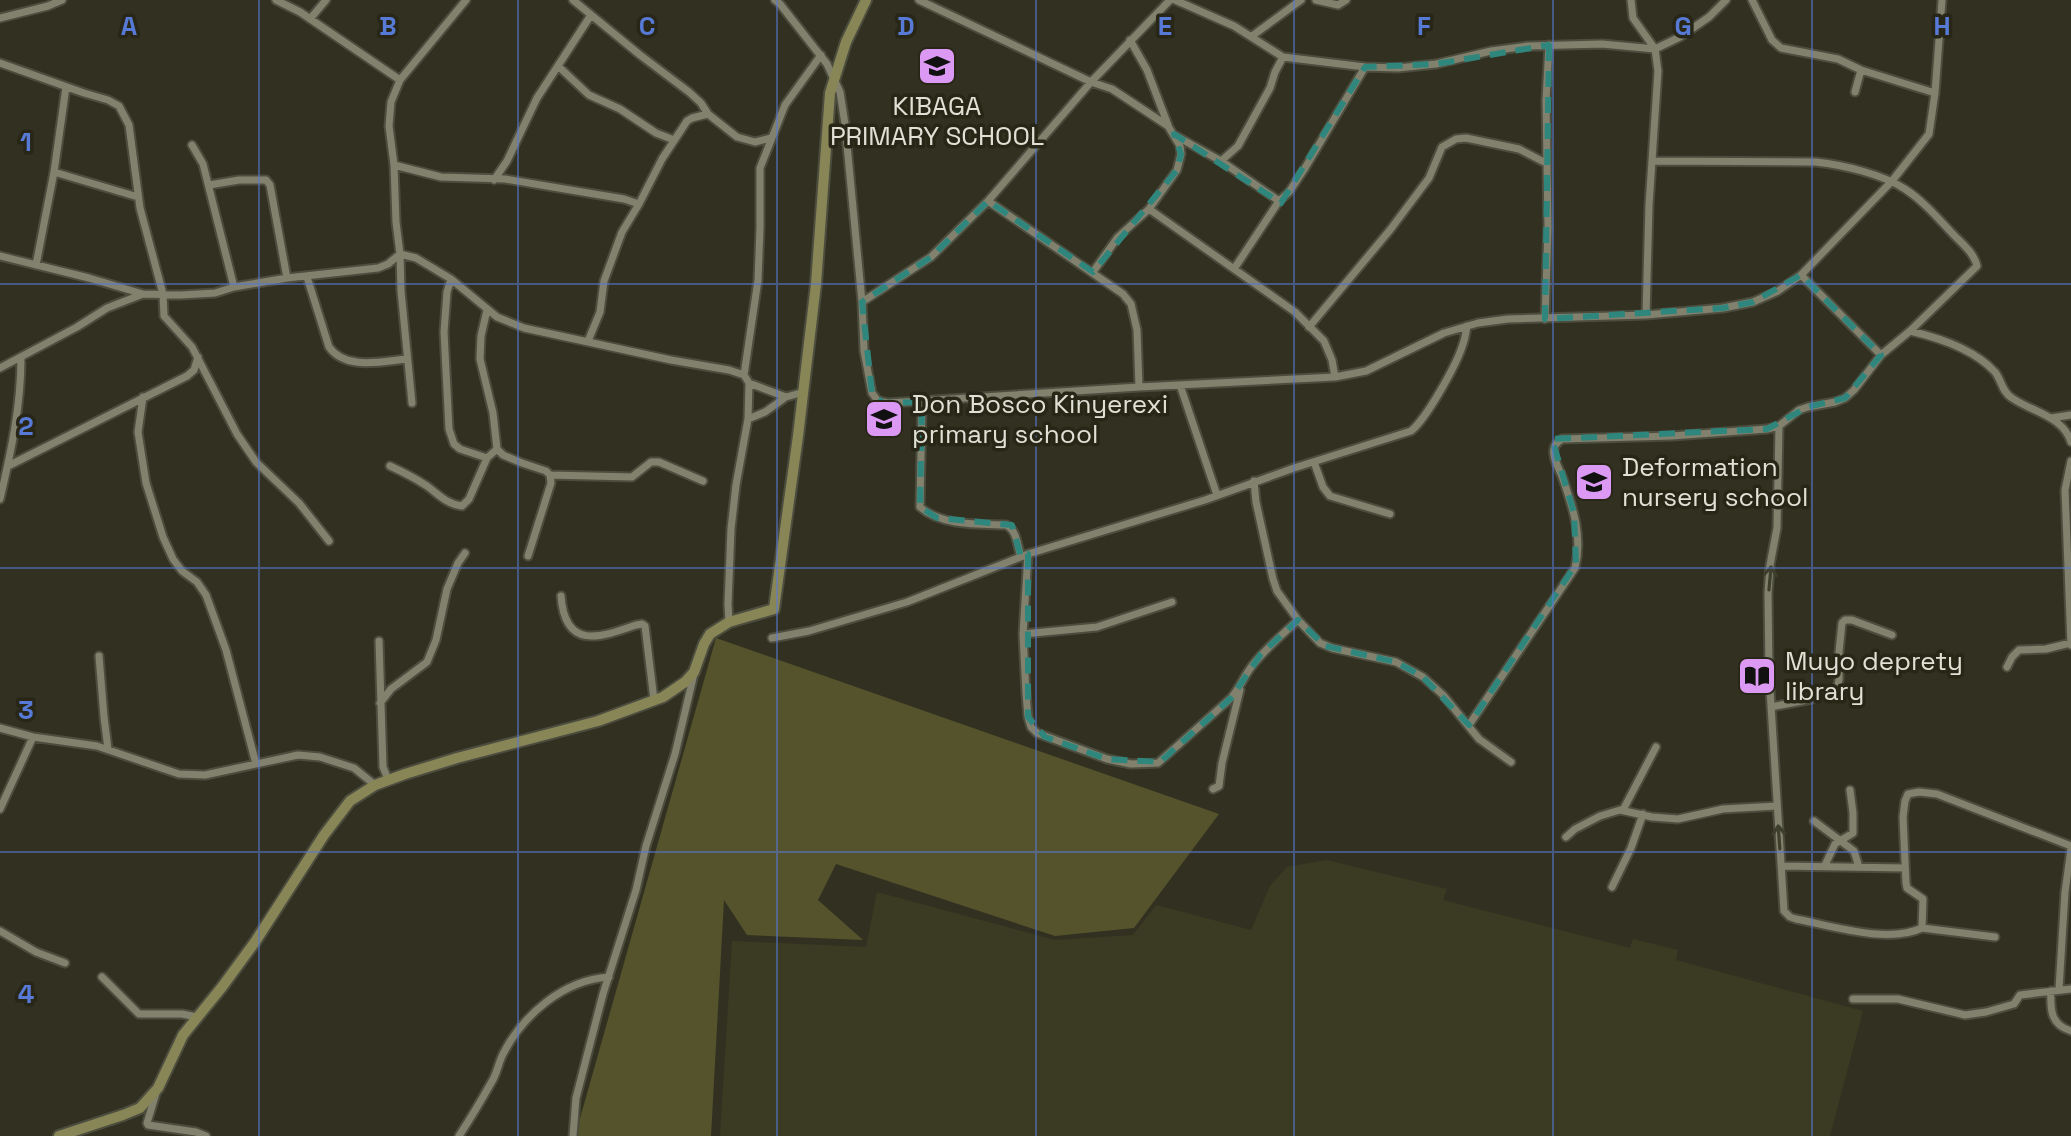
<svg xmlns="http://www.w3.org/2000/svg" width="2071" height="1136" viewBox="0 0 2071 1136" font-family="'Space Grotesk',sans-serif">
<style>
.built{fill:#3b3b23}
.green{fill:#54532c}
.lines{fill:none;stroke-linecap:round;stroke-linejoin:round}
.street-casing{stroke:#4d4d3f;stroke-width:11}
.secondary-casing{stroke:#4d4d3f;stroke-width:14}
.street{stroke:#81816e;stroke-width:7}
.secondary{stroke:#888656;stroke-width:10}
.oneway{stroke:#3e3e2d}
.marked{fill:none;stroke:#2e867d;stroke-width:6;stroke-dasharray:16 10;stroke-linejoin:round}
.grid{fill:none;stroke:#587ad7;stroke-width:2;stroke-opacity:0.55}
.labels{text-anchor:middle;dominant-baseline:central;stroke-width:7;stroke-linejoin:round;paint-order:stroke}
.poi-label{font-size:26px;fill:#e0e0d5;stroke:#282717;text-anchor:start}
.grid-label{font-size:26px;text-anchor:middle;font-weight:bold;fill:#587ad7;stroke:#282717;stroke-width:7;stroke-linejoin:round;paint-order:stroke}
</style>
<rect width="100%" height="100%" fill="#323121"/>
<path class="built" d="M 1326,860 L 1447,889 L 1443,900 L 1630,948 L 1633,939 L 1678,950 L 1676,960 L 1863,1011 L 1830,1136 L 720,1136 L 732,941 L 866,947 L 877,892 L 1055,940 L 1133,935 L 1156,905 L 1251,930 L 1270,886 L 1287,867 Z"/>
<path class="green" d="M 716,638 L 1219,814 L 1134,928 L 1055,936 L 836,864 L 818,900 L 863,940 L 747,935 L 724,900 L 711,1136 L 575,1136 Z"/>
<g class="lines">
<g class="street-casing">
<path id="street" d="M 276,0 L 300,12 L 400,80
M 573,0 L 640,55 L 689,92 L 701,103 L 708,114 L 737,137 L 755,142 L 771,138
M 775,0 L 780,4 L 827,64 L 840,92 L 845,124 L 862,302 L 864,351 L 872,393 L 878,401 L 888,403 L 1139,387 L 1335,377 L 1366,371 L 1444,333 L 1478,323 L 1508,319 L 1646,315 L 1723,308 L 1753,302 L 1778,291 L 1801,275 L 1892,181 L 1929,134 L 1935,93 L 1942,0
M 919,0 L 1091,82 L 1112,89 L 1168,126 L 1180,146 L 1181,154 L 1177,170 L 1149,209 L 1118,237 L 1093,272
M 1175,0 L 1234,26 L 1283,57 L 1365,67 L 1398,68 L 1436,64 L 1491,51 L 1528,46 L 1602,44 L 1655,49 L 1680,37 L 1709,17 L 1726,0
M 1316,0 L 1338,5 L 1346,0
M 1631,0 L 1633,18 L 1655,49 L 1658,71 L 1649,205 L 1646,315
M 1752,0 L 1772,40 L 1781,48 L 1838,59 L 1861,70 L 1935,93
M 0,18 L 48,6 L 62,0
M 310,19 L 326,0
M 1252,36 L 1301,0
M 1130,40 L 1147,70 L 1168,125
M 0,63 L 84,93 L 108,100 L 119,106 L 129,125 L 140,208 L 163,294 L 164,316 L 192,347 L 237,434 L 256,462 L 299,503 L 329,541
M 558,66 L 589,95 L 620,109 L 656,133 L 674,140
M 1855,92 L 1861,70
M 1176,136 L 1221,161 L 1279,201
M 192,145 L 203,164 L 234,287
M 1221,161 L 1238,146 L 1270,88 L 1275,72 L 1283,57
M 394,165 L 441,177 L 505,179 L 624,199 L 639,204
M 54,172 L 138,197
M 494,180 L 507,161 L 537,98 L 591,15
M 209,185 L 239,180 L 266,180 L 270,185 L 287,278
M 988,201 L 1123,294 L 1131,304 L 1137,330 L 1139,387
M 1149,209 L 1295,312 L 1324,341 L 1332,360 L 1335,377
M 0,256 L 89,278 L 143,294
M 36,265 L 54,172 L 66,87
M 1234,269 L 1279,201 L 1289,192 L 1305,168 L 1365,67
M 1801,275 L 1881,355
M 307,277 L 329,347 C 346,371 383,361 407,359
M 451,279 L 447,292 L 444,332 L 449,429 L 454,444 L 460,449 L 487,458 L 497,449
M 862,302 L 931,257 L 988,201 L 1091,82 L 1170,0
M 487,310 L 481,336 L 480,359 L 493,413 L 497,449 L 503,455 L 522,463 L 546,471 L 550,475 L 551,483 L 528,556
M 1545,319 L 1548,228 L 1546,100 L 1549,45
M 1309,327 L 1390,230 L 1429,178 L 1442,147 L 1456,139 L 1466,138 L 1519,149 L 1546,163
M 1910,331 C 1940,338 1974,349 1995,372 C 2002,381 2002,392 2012,398 C 2032,412 2063,416 2071,442
M 588,341 L 600,312 L 604,281 L 622,232 L 639,204 L 662,159 L 687,121 L 692,118 L 708,114
M 0,368 L 77,327 L 107,308 L 143,294 L 181,295 L 215,293 L 234,287 L 287,278 L 378,268 L 388,264 L 400,254 L 416,258 L 451,279 L 497,317 L 524,328 L 671,360 L 729,370 L 744,375 L 749,383 L 748,419 L 736,485 L 731,529 L 728,604 L 729,622
M 744,375 L 758,280 L 760,228 L 760,168 L 785,105 L 821,55
M 749,383 L 786,397 L 804,392
M 1180,385 L 1217,495
M 143,397 L 138,432 L 146,483 L 163,537 L 173,559 L 182,571 L 197,582 L 206,595 L 226,650 L 256,764
M 922,402 L 920,507 C 941,526 979,524 1006,525 C 1017,530 1017,545 1021,557
M 412,403 L 401,291 L 400,254 L 396,222 L 394,165 L 389,126 L 391,102 L 400,80 L 466,0
M 2051,418 L 2071,415
M 748,419 L 765,412 L 786,397
M 1779,426 L 1777,528 L 1770,565 L 1768,593 L 1769,674 L 1784,911 L 1790,917 L 1796,919 C 1832,926 1888,944 1922,928 L 1923,899 L 1907,888 L 1906,883 L 1903,817 L 1905,801 L 1908,794 L 1919,792 L 1937,794 L 2071,846
M 2071,461 L 2065,490 L 2071,645
M 1314,462 L 1323,487 L 1330,496 L 1390,514
M 8,466 L 187,376 L 194,370 L 198,357
M 390,466 C 403,472 415,478 427,486 C 438,494 448,505 462,506 L 469,499 L 487,458
M 550,475 L 632,477 L 651,462 L 659,462 L 703,481
M 1254,481 L 1256,502 L 1273,579 L 1277,591 L 1298,620 L 1320,643 L 1332,648 L 1396,662 L 1423,677 L 1443,695 L 1479,739 L 1511,762
M 0,499 C 11,452 21,406 21,358
M 1028,554 L 1023,634 L 1026,694 L 1028,717 L 1031,727 L 1037,733 L 1107,759 L 1131,764 L 1158,763 L 1231,698 C 1240,688 1244,676 1252,666 C 1265,649 1282,635 1298,620
M 561,596 C 565,650 599,638 636,625 L 642,624 L 645,626 L 654,700
M 1023,634 L 1097,627 L 1172,602
M 772,638 L 809,631 L 907,602 L 1028,554 L 1205,500 L 1294,468 L 1411,431 C 1427,418 1457,364 1463,344 C 1465,339 1466,332 1467,326
M 379,641 L 383,767 L 388,779
M 99,656 L 104,717 L 108,749
M 2007,667 L 2012,657 L 2019,650 L 2046,649 L 2071,643
M 380,703 L 391,689 L 427,662 L 436,640 L 447,589 L 458,563 L 465,553
M 1771,707 L 1812,699 L 1837,688 L 1839,680 L 1839,652 L 1842,623 L 1845,620 L 1852,620 L 1892,635
M 1469,725 L 1575,568 C 1583,537 1573,508 1563,479 C 1560,470 1552,458 1554,449 C 1555,443 1558,442 1562,439 L 1672,436 L 1767,429 L 1779,426 L 1799,410 L 1808,407 L 1835,402 L 1845,398 L 1854,390 L 1881,355 L 1910,331 L 1977,266 C 1974,252 1960,242 1951,232 C 1937,217 1922,200 1905,189 C 1882,174 1843,165 1816,162 L 1652,161
M 0,728 L 33,737 L 97,746 L 179,774 L 205,775 L 298,755 L 320,757 L 354,768 L 375,785
M 1213,789 L 1219,786 L 1222,763 L 1240,690
M 0,809 L 33,737
M 1623,810 L 1656,747
M 1814,821 L 1854,851 L 1859,867
M 1566,837 L 1575,829 L 1600,816 L 1620,810 L 1652,817 L 1678,819 L 1723,809 L 1777,806
M 1825,865 L 1835,844 L 1853,833 L 1853,813 L 1850,790
M 1781,866 L 1905,868
M 1612,887 L 1631,848 L 1643,814
M 1922,928 L 1995,937
M 0,931 L 36,952 L 65,963
M 102,977 L 139,1014 L 182,1014 L 197,1017
M 2059,989 L 2065,892 L 2071,849
M 2051,991 C 2050,1010 2051,1025 2071,1031
M 1853,999 L 1898,999 L 1965,1015 L 1986,1012 L 2014,1004 L 2020,995 L 2071,989
M 157,1090 L 147,1123 L 148,1125 L 196,1132 L 206,1136
M 459,1136 C 470,1119 481,1101 491,1083 C 497,1074 498,1064 503,1054 C 523,1015 563,980 609,977
M 573,1136 L 576,1098 L 603,994 L 636,890 L 646,846 L 675,754 L 694,674"/>
</g>
<g class="secondary-casing">
<path id="secondary" d="M 59,1136 L 123,1115 L 140,1108 L 158,1088 L 183,1035 L 222,987 L 255,942 L 324,835 L 350,801 L 375,785 L 405,774 L 457,758 L 598,721 L 663,697 L 685,682 L 694,672 L 704,644 L 710,634 L 729,622 L 774,609 L 798,436 L 816,284 L 830,93 L 846,42 L 866,0"/>
</g>
<use href="#street" class="street"/>
<use href="#secondary" class="secondary"/>
</g>
<defs><path id="oneway-shaft" d="M-6 0H5M1.5-3L5.5 0L1.5 3" fill="none" stroke-width="1.6" stroke-linecap="round" stroke-linejoin="round" transform="scale(2)"/></defs>
<g class="oneway">
<use href="#oneway-shaft" transform="translate(1770 578) rotate(-85)"/>
<use href="#oneway-shaft" transform="translate(1779 837) rotate(-94)"/>
</g>
<path class="marked" d="M 1549,45 L 1545,319 L 1723,308 L 1753,302 L 1801,275 L 1881,355 L 1845,398 L 1808,407 L 1767,429 L 1552,439 L 1574,513 L 1576,564 L 1469,725 L 1423,677 L 1396,662 L 1325,646 L 1298,620 L 1261,654 L 1231,698 L 1160,762 L 1107,759 L 1045,737 L 1028,717 L 1028,554 L 1021,557 L 1012,525 L 937,518 L 920,507 L 922,402 L 883,403 L 872,393 L 862,302 L 931,257 L 988,201 L 1093,272 L 1177,170 L 1181,154 L 1174,134 L 1281,203 L 1365,67 L 1436,64 Z"/>
<path class="grid" d="M 259,0 L 259,1136M 518,0 L 518,1136M 777,0 L 777,1136M 1036,0 L 1036,1136M 1294,0 L 1294,1136M 1553,0 L 1553,1136M 1812,0 L 1812,1136M 0,284 L 2071,284M 0,568 L 2071,568M 0,852 L 2071,852"/>
<defs>
<g id="school-square" transform="scale(2)"><rect x="-9" y="-9" width="18" height="18" rx="4" fill="#dc99f4" stroke="#282717"/><path d="M0-5L7-2L0 1L-7-2ZM-4 1L0 2.5L4 1V4Q0 6-4 4Z" fill="#111"/></g>
<g id="library-square" transform="scale(2)"><rect x="-9" y="-9" width="18" height="18" rx="4" fill="#dc99f4" stroke="#282717"/><path d="M-6-4Q-3-5.5-.7-3.5V5Q-3 3-6 4ZM6-4Q3-5.5 .7-3.5V5Q3 3 6 4Z" fill="#111"/></g>
</defs>
<g fill-rule="evenodd">
<use href="#school-square" x="937" y="66"/>
<use href="#school-square" x="884" y="419"/>
<use href="#school-square" x="1594" y="482"/>
<use href="#library-square" x="1757" y="676"/>
</g>
<g class="labels">
<g class="poi-label">
<text x="937" y="106" text-anchor="middle">KIBAGA<tspan x="937" dy="30">PRIMARY SCHOOL</tspan></text>
<text x="912" y="404">Don Bosco Kinyerexi<tspan x="912" dy="30">primary school</tspan></text>
<text x="1622" y="467">Deformation<tspan x="1622" dy="30">nursery school</tspan></text>
<text x="1785" y="661">Muyo deprety<tspan x="1785" dy="30">library</tspan></text>
</g>
</g>
<g class="grid-label">
<text x="129" y="35">A</text>
<text x="388" y="35">B</text>
<text x="647" y="35">C</text>
<text x="906" y="35">D</text>
<text x="1165" y="35">E</text>
<text x="1424" y="35">F</text>
<text x="1683" y="35">G</text>
<text x="1942" y="35">H</text>
<text x="26" y="151">1</text>
<text x="26" y="435">2</text>
<text x="26" y="719">3</text>
<text x="26" y="1003">4</text>
</g>
</svg>
